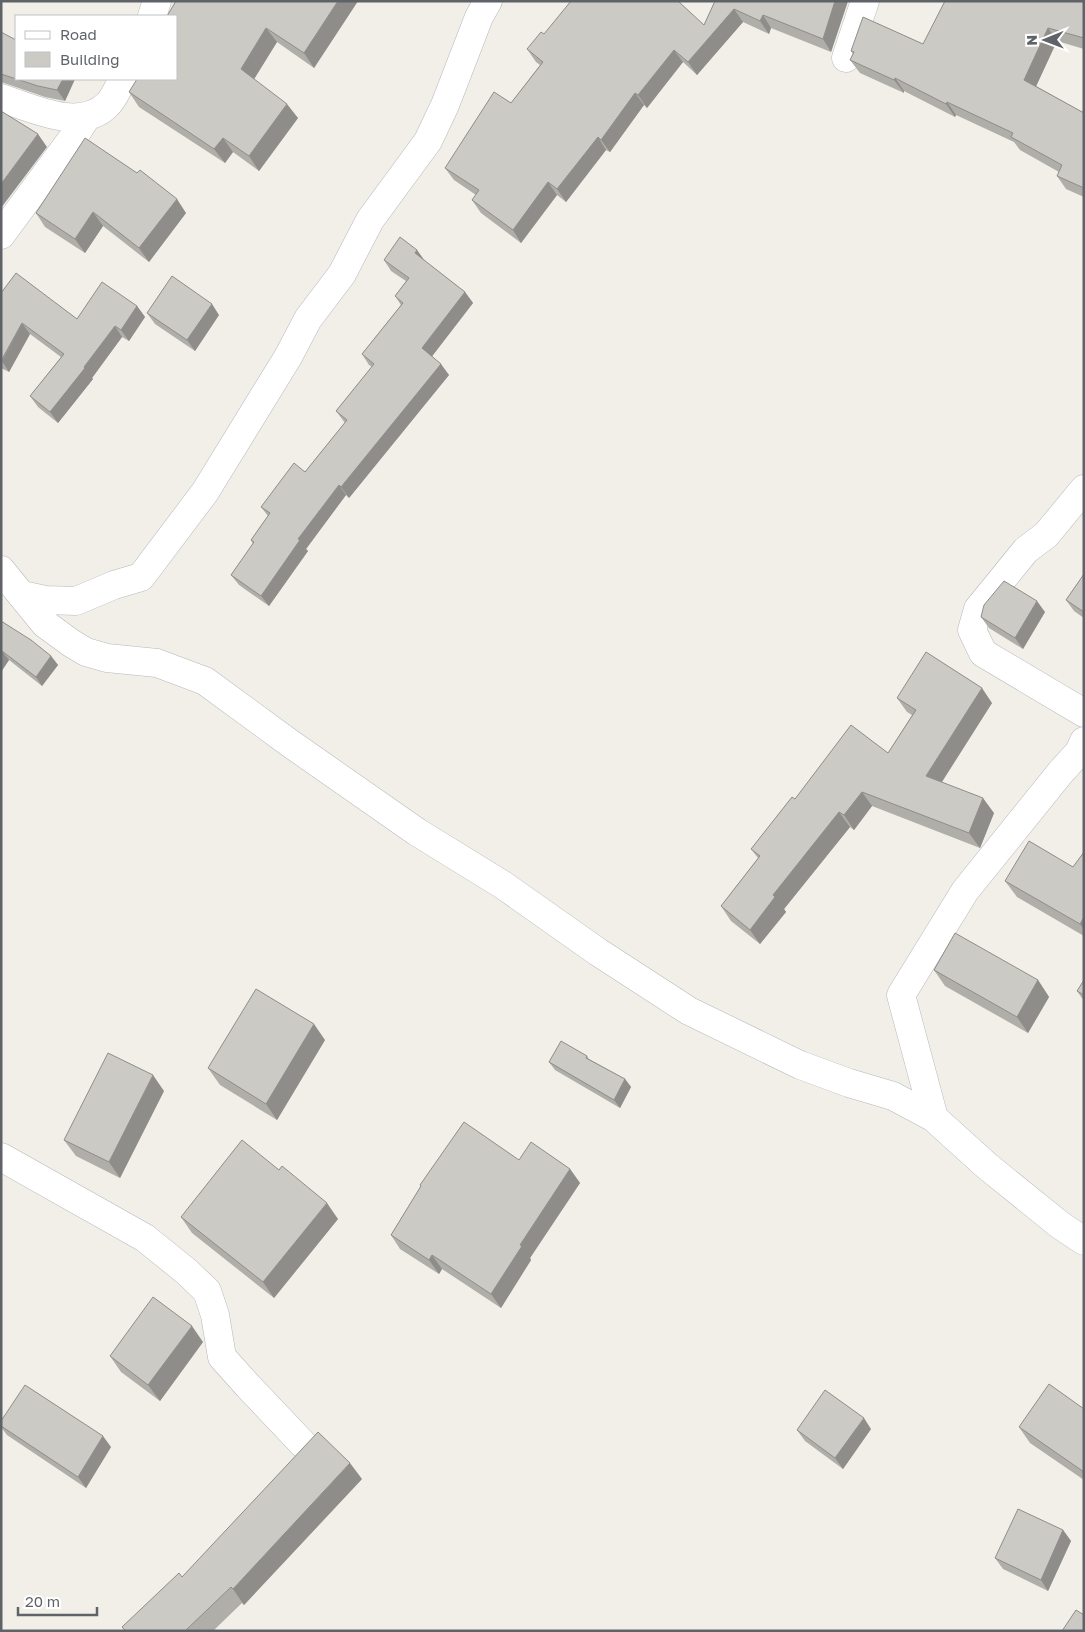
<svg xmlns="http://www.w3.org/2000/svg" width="1085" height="1632" viewBox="0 0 1085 1632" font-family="'Golos Text',sans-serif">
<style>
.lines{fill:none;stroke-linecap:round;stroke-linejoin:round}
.minor-casing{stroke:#b5b8bc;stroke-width:29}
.minor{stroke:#fff;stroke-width:28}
.wall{fill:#afaea9}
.shaded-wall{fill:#8f8d8a}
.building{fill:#cccac5;stroke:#8f8d8a}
</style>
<rect width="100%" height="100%" fill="#f1efe8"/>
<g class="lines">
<g class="minor-casing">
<path id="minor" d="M 152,16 L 157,1
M 846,58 L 865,1
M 1,98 C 32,108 80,132 107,105 C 114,99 118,87 123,79
M 1,235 L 77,132 L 86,118
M 1084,489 L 1046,535 L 1026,550 L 978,609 L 972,630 L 983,653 L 1084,713
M 1,570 L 45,624 L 71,643 L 86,652 L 107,658 L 157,663 L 205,681 L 291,744 L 417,832 L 503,885 L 598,952 L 689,1011 L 800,1065 L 849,1083 L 893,1096 L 934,1118 L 987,1166 L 1060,1225 L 1084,1241
M 22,595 L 45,600 L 76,601 L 114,585 L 141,577 L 205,492 L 288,357 L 308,319 L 342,274 L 370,220 L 428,141 L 445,105 L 479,17 L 488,1
M 934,1118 L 901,995 L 965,891 L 1060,773 L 1079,752 L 1084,741
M 1,1157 L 145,1238 L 187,1272 L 207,1291 L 215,1315 L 222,1357 L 248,1386 L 303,1444"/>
</g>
<use href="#minor" class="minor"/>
</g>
<path class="wall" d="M 176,1 L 358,1 L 314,68 L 277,42 L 254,79 L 298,118 L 259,171 L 233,152 L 225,163 L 139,107 L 129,92 L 176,79 Z
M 715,1 L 848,1 L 831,52 L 771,28 L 769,34 L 743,22 L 697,75 L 683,62 L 647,108 L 644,105 L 610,152 L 606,150 L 566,202 L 557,195 L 521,243 L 481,213 L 472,200 L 476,195 L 454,180 L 445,168 L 511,103 L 540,65 L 536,62 L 527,49 L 544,34 L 704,25 Z
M 1084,1 L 1084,49 L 1057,41 L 1036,86 L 1084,113 L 1084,197 L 1066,189 L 1057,176 L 1059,172 L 1020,150 L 1014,142 L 956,115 L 955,117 L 904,91 L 904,93 L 860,73 L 850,60 L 853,54 L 851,51 L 923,44 Z
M 1,32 L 75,79 L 65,101 L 45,97 L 1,82 Z
M 36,213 L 186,213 L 149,262 L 103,226 L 85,253 L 45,227 Z
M 384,260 L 425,261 L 465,292 L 473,303 L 432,356 L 449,375 L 349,498 L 346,495 L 306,549 L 308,551 L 269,606 L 239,585 L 231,575 L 253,544 L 251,540 L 268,516 L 261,507 L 305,472 L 345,423 L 336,411 L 372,367 L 369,365 L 362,354 L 401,305 L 395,296 L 406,281 L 391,271 Z
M 1,293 L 77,319 L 137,306 L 145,317 L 129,341 L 122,337 L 92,378 L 93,379 L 58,423 L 38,407 L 30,396 L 61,357 L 30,334 L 9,372 L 1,368 Z
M 147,313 L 219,315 L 195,351 L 155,324 Z
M 1084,574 L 1084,618 L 1074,611 L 1066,600 Z
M 1045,612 L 1023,649 L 989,628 L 981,617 Z
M 1,621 L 51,656 L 58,665 L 42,686 L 9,660 L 1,672 Z
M 897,698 L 992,703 L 942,782 L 994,813 L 980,848 L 872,806 L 854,830 L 850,827 L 784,909 L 786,912 L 760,944 L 731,921 L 721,906 L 758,858 L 751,849 L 795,799 L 888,753 L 912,715 L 907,712 Z
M 1084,852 L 1084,936 L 1017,897 L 1005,881 L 1073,867 Z
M 934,970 L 1038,980 L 1049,997 L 1028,1033 L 945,986 Z
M 1084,980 L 1084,1001 L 1077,991 Z
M 325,1040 L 277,1120 L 220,1085 L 208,1068 Z
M 587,1056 L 589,1059 L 625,1079 L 631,1087 L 620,1108 L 555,1070 L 549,1062 Z
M 164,1091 L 120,1178 L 76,1156 L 64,1140 Z
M 519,1160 L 570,1169 L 580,1183 L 530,1258 L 531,1260 L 501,1308 L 442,1269 L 439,1274 L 400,1249 L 391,1235 L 421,1186 L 420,1185 Z
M 181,1217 L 338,1219 L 274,1298 L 192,1233 Z
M 203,1342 L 160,1401 L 121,1372 L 110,1356 Z
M 1084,1409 L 1084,1480 L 1030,1443 L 1019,1427 Z
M 1,1421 L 111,1447 L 86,1488 L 7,1435 L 1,1427 Z
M 871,1429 L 843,1469 L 805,1441 L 797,1430 Z
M 362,1479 L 244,1605 L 242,1603 L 213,1631 L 125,1631 L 122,1627 L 182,1577 Z
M 1063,1530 L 1071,1541 L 1048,1591 L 1003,1569 L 995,1558 Z"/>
<path class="shaded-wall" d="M 338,1 L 358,1 L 314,68 L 304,53 Z
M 835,1 L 848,1 L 831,52 L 823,39 Z
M 734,9 L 743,22 L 697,75 L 688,62 Z
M 763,15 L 771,28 L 769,34 L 760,21 Z
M 266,28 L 277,42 L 251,84 L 241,69 Z
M 1048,28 L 1057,41 L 1033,93 L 1024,80 Z
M 674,50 L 683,62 L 647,108 L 638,95 Z
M 895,78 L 904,91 L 904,93 L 894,80 Z
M 63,79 L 75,79 L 65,101 L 57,90 Z
M 635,93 L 644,105 L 610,152 L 601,140 Z
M 947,102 L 956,115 L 955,117 L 946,104 Z
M 287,104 L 298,118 L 259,171 L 249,156 Z
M 38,134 L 47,147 L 1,208 L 1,184 Z
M 598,137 L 606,150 L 566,202 L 557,189 Z
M 223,138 L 233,152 L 225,163 L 214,149 Z
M 548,182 L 557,195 L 521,243 L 513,230 Z
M 177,199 L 186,213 L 149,262 L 139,248 Z
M 93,212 L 103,226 L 85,253 L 75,239 Z
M 417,250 L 425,261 L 415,253 Z
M 465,292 L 473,303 L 430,359 L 422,348 Z
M 212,304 L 219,315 L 195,351 L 187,340 Z
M 137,306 L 145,317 L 129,341 L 121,330 Z
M 22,323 L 30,334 L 9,372 L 2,361 Z
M 115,326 L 122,337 L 92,378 L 93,379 L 58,423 L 50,412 L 84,367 Z
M 441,364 L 449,375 L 349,498 L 341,487 Z
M 339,485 L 346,495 L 306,549 L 308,551 L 269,606 L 261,596 L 298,539 Z
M 1037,601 L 1045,612 L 1023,649 L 1015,638 Z
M 2,651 L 9,660 L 1,672 L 1,653 Z
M 51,656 L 58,665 L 42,686 L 36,677 Z
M 982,688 L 992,703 L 936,791 L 926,776 Z
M 862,792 L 872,806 L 854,830 L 844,815 Z
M 983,798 L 994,813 L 980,848 L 969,833 Z
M 839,812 L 850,827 L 784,909 L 786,912 L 760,944 L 750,930 L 773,895 Z
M 1084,917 L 1084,930 L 1080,924 Z
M 1038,980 L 1049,997 L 1028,1033 L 1017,1017 Z
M 314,1024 L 325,1040 L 277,1120 L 266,1104 Z
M 153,1075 L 164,1091 L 120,1178 L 109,1162 Z
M 625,1079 L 631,1087 L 620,1108 L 614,1100 Z
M 570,1169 L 580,1183 L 530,1258 L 531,1260 L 501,1308 L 491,1294 L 520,1245 Z
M 327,1203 L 338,1219 L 274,1298 L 263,1282 Z
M 432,1255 L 442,1269 L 439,1274 L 429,1260 Z
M 192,1326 L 203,1342 L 160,1401 L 148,1385 Z
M 864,1418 L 871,1429 L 843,1469 L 835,1458 Z
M 103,1436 L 111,1447 L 86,1488 L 78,1477 Z
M 350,1463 L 362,1479 L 244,1605 L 233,1589 Z
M 1063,1530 L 1071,1541 L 1048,1591 L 1041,1580 Z"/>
<path class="building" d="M 176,1 L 338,1 L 304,53 L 266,28 L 241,69 L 287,104 L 249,156 L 223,138 L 214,149 L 129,92 L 137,79 L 176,79 L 176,16 L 167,16 Z
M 571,1 L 678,1 L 704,25 L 715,1 L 835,1 L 823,39 L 763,15 L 760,21 L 734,9 L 688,62 L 674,50 L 638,95 L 635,93 L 601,140 L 598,137 L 557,189 L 548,182 L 513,230 L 472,200 L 479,190 L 445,168 L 494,92 L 511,103 L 543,62 L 527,49 L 541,32 L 544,34 Z
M 945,1 L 1084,1 L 1084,38 L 1048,28 L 1024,80 L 1084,113 L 1084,188 L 1057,176 L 1062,165 L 1011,137 L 1013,133 L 947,102 L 946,104 L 895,78 L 894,80 L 850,60 L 854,52 L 851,51 L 863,17 L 923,44 Z
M 1,32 L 16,40 L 16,79 L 63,79 L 57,90 L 38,86 L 1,74 Z
M 1,111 L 38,134 L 1,184 Z
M 85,138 L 137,173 L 140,170 L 177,199 L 139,248 L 93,212 L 75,239 L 36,213 Z
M 400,237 L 417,250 L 415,253 L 465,292 L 422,348 L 441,364 L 341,487 L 339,485 L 298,539 L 300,540 L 261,596 L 231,575 L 254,542 L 251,540 L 270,513 L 261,507 L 294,463 L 305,472 L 347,420 L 336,411 L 374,364 L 362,354 L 403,303 L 395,296 L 409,278 L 384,260 Z
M 16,273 L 77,319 L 102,282 L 137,306 L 121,330 L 115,326 L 84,367 L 85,368 L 50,412 L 30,396 L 64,354 L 22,323 L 1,361 L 1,293 Z
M 172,276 L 212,304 L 187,340 L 147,313 Z
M 1084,574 L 1084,612 L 1066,600 Z
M 1004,581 L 1037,601 L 1015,638 L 981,617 L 984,605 Z
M 1,621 L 31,640 L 51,656 L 36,677 L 2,651 L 1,653 Z
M 926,652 L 982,688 L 926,776 L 983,798 L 969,833 L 862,792 L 844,815 L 839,812 L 773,895 L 775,897 L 750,930 L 721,906 L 760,856 L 751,849 L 792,797 L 795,799 L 851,725 L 888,753 L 916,710 L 897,698 Z
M 1029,841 L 1073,867 L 1084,852 L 1084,917 L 1080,924 L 1005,881 Z
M 955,933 L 1038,980 L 1017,1017 L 934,970 Z
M 1084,980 L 1084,995 L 1077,991 Z
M 256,989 L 314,1024 L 266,1104 L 208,1068 Z
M 561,1041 L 587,1056 L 586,1058 L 625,1079 L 614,1100 L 549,1062 Z
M 108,1053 L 153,1075 L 109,1162 L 64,1140 Z
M 464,1122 L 519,1160 L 531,1142 L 570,1169 L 520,1245 L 522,1246 L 491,1294 L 432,1255 L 429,1260 L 391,1235 L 421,1186 L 420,1185 Z
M 242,1140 L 279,1170 L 282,1166 L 327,1203 L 263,1282 L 181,1217 Z
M 153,1297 L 192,1326 L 148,1385 L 110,1356 Z
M 1049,1384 L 1084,1409 L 1084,1472 L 1019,1427 Z
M 25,1385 L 103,1436 L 78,1477 L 1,1426 L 1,1421 Z
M 825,1390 L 864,1418 L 835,1458 L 797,1430 Z
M 318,1432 L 350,1463 L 233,1589 L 231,1587 L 185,1631 L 126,1631 L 122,1627 L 179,1573 L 182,1577 Z
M 1018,1509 L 1063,1530 L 1041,1580 L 995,1558 Z
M 1076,1610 L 1084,1615 L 1084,1631 L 1062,1631 Z"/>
<rect width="1085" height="1632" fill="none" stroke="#5f6368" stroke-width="5"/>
<rect x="15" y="15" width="162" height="65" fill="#ffffff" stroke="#bfc1c3"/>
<rect x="25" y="31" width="25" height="8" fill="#ffffff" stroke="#bfc1c3"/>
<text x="60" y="40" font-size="15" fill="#5f6368">Road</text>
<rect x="25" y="52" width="25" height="15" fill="#cccac5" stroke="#bfc1c3"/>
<text x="60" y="65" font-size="15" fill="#5f6368">Building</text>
<g transform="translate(1045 40) rotate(269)" stroke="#ffffff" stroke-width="4" paint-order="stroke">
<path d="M0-4L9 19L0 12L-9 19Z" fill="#5f6368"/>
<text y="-8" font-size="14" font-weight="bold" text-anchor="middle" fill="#5f6368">N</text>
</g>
<path d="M18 1607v8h79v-8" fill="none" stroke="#5f6368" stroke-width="2.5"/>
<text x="25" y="1607" font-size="15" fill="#5f6368" stroke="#ffffff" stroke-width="4" paint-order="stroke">20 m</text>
</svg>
